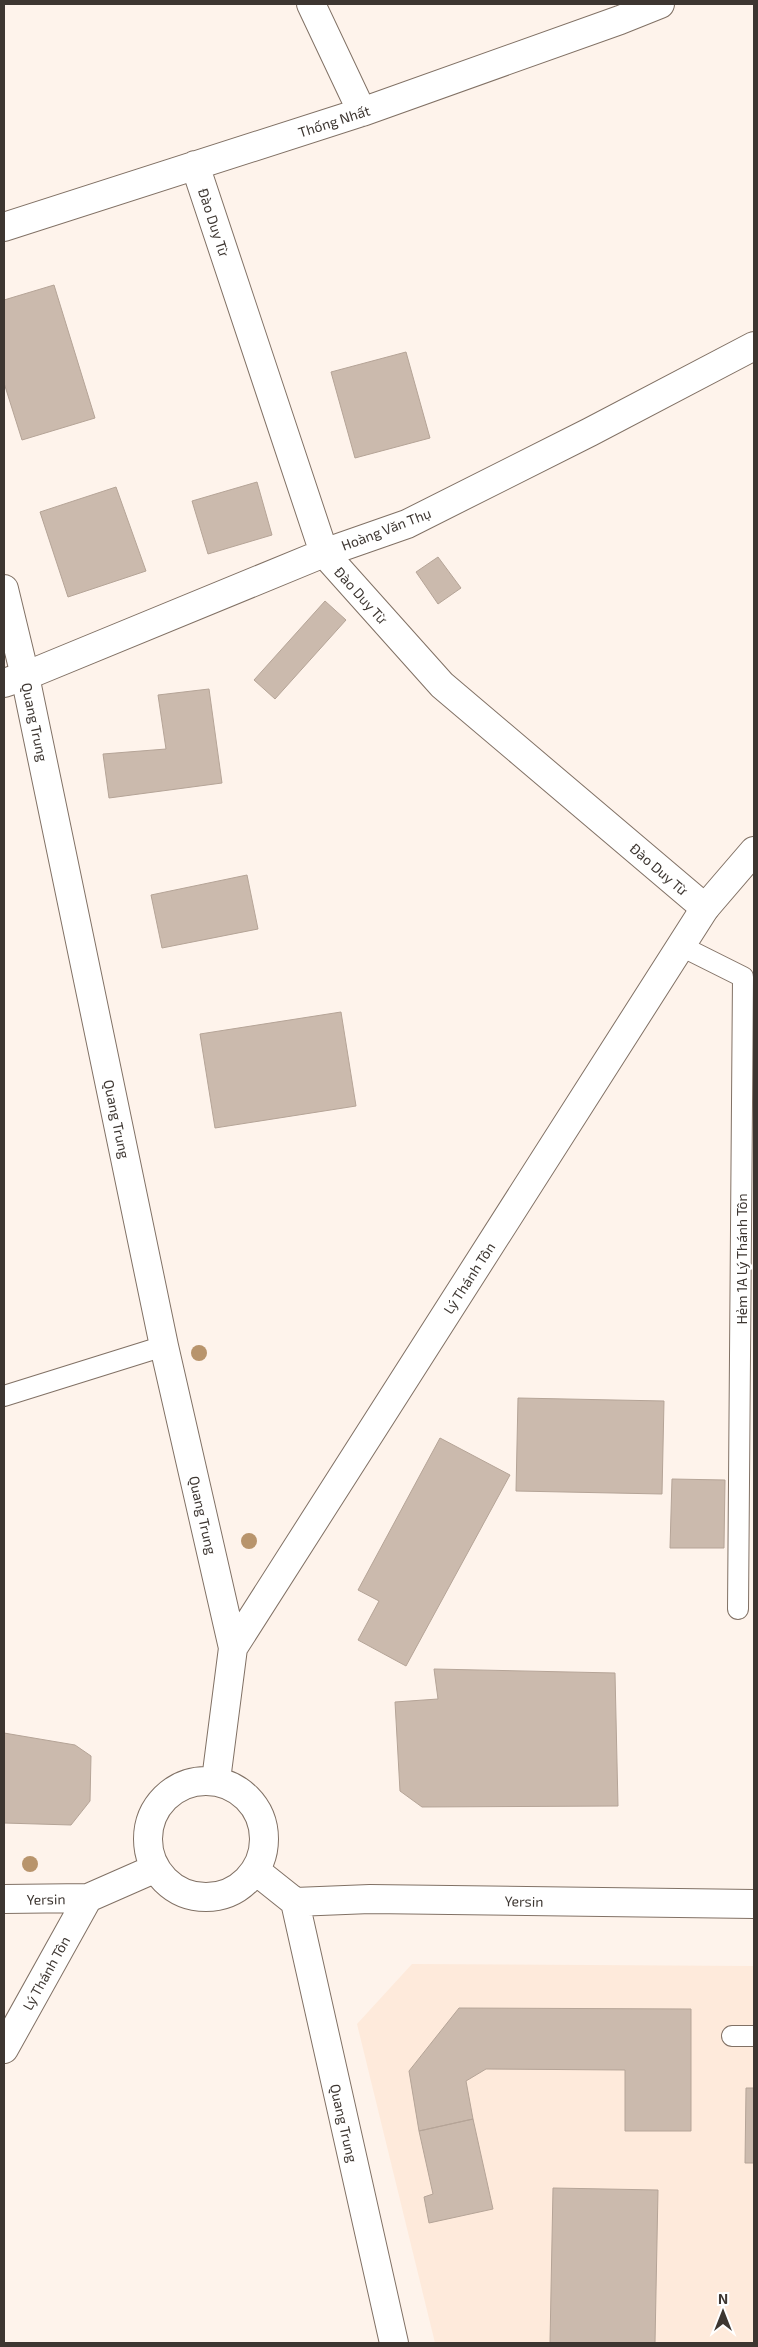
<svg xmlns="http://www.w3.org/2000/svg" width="758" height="2347" viewBox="0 0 758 2347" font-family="'Exo 2',sans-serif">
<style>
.built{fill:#feeadb}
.building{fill:#cbbaad;stroke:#b5a497}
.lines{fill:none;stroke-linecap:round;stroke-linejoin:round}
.service-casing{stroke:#817165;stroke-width:22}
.minor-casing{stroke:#817165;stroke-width:30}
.tertiary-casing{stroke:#817165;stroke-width:30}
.service{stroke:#fff;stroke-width:20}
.minor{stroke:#fff;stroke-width:28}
.tertiary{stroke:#fff;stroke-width:28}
.tree{fill:#b8946c}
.labels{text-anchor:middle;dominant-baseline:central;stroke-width:5;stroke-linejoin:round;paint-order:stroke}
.street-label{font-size:14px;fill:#3d3631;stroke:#fff}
</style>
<rect width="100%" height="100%" fill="#fef3eb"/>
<path class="built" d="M 412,1964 L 754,1966 L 754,2343 L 435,2343 L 357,2024 Z"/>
<path class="building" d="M 54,285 L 95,418 L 22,440 L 4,383 L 4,300 Z
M 406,352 L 430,438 L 355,458 L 331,372 Z
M 257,482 L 272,535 L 208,554 L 192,501 Z
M 116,487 L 146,571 L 68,597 L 40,512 Z
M 438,557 L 461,588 L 438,604 L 416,572 Z
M 325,601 L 346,620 L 275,699 L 254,680 Z
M 209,689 L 222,783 L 109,798 L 103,754 L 166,749 L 158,695 Z
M 247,875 L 258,929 L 162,948 L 151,895 Z
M 341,1012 L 356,1106 L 215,1128 L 200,1034 Z
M 518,1398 L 664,1401 L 662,1494 L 516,1491 Z
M 440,1438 L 510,1475 L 406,1666 L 358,1640 L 379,1601 L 358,1590 Z
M 672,1479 L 725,1480 L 724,1548 L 670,1548 Z
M 434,1669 L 615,1673 L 618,1806 L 422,1807 L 400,1791 L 395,1702 L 438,1699 Z
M 4,1733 L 75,1745 L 91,1756 L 90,1801 L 71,1825 L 4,1823 Z
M 459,2008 L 691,2009 L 691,2131 L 625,2131 L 625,2070 L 486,2069 L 466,2081 L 473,2119 L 419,2131 L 409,2071 Z
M 746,2088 L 754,2088 L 754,2163 L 745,2163 Z
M 473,2119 L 493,2209 L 429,2223 L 424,2197 L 433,2194 L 419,2131 Z
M 553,2188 L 658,2190 L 655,2343 L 550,2343 Z"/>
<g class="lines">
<g class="service-casing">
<path id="service" d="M 681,946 L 743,977 L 738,1609
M 4,1396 L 164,1346
M 732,2036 L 754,2036"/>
</g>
<g class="minor-casing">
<path id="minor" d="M 311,4 L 362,112
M 195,165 L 324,553 L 442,685 L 705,908
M 4,227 L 362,112 L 620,20 L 660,4
M 4,683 L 25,676 L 324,553 L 407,524 L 590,432 L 754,346"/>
</g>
<g class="tertiary-casing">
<path id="tertiary" d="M 4,589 L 25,676 L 164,1346 L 233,1648 L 216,1780
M 233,1648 L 705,908 L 754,851
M148 1839a58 58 0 1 1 116 0a58 58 0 1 1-116 0Z
M 256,1871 L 295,1902
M 4,1899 L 88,1898 L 154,1869
M 295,1902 L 370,1899 L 754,1904
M 295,1902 L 394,2343
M 4,2049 L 88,1898"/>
</g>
<use href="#service" class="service"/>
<use href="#minor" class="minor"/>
<use href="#tertiary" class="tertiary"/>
</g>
<g class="tree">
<circle cx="199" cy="1353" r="8"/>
<circle cx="249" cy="1541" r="8"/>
<circle cx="30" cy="1864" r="8"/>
</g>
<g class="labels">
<g class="street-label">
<text transform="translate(334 121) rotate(-18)">Thống Nhất</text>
<text transform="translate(214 222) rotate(72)">Đào Duy Từ</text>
<text transform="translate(386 529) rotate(-21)">Hoàng Văn Thụ</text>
<text transform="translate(361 595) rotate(48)">Đào Duy Từ</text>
<text transform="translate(35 722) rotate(78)">Quang Trung</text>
<text transform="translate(659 869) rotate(41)">Đào Duy Từ</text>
<text transform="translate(117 1119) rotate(78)">Quang Trung</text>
<text transform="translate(741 1259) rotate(-90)">Hẻm 1A Lý Thánh Tôn</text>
<text transform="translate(469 1278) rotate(-57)">Lý Thánh Tôn</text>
<text transform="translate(203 1515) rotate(77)">Quang Trung</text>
<text transform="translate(46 1899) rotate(-1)">Yersin</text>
<text transform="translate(524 1901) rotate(1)">Yersin</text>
<text transform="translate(46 1973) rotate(-61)">Lý Thánh Tôn</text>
<text transform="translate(344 2123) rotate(77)">Quang Trung</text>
</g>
</g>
<rect width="758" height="2347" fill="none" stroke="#3d3631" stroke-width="10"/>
<g transform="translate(723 2312)" stroke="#ffffff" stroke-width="4" paint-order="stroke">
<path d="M0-4L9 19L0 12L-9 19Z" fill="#3d3631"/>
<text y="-8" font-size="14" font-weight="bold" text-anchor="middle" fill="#3d3631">N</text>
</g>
</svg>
